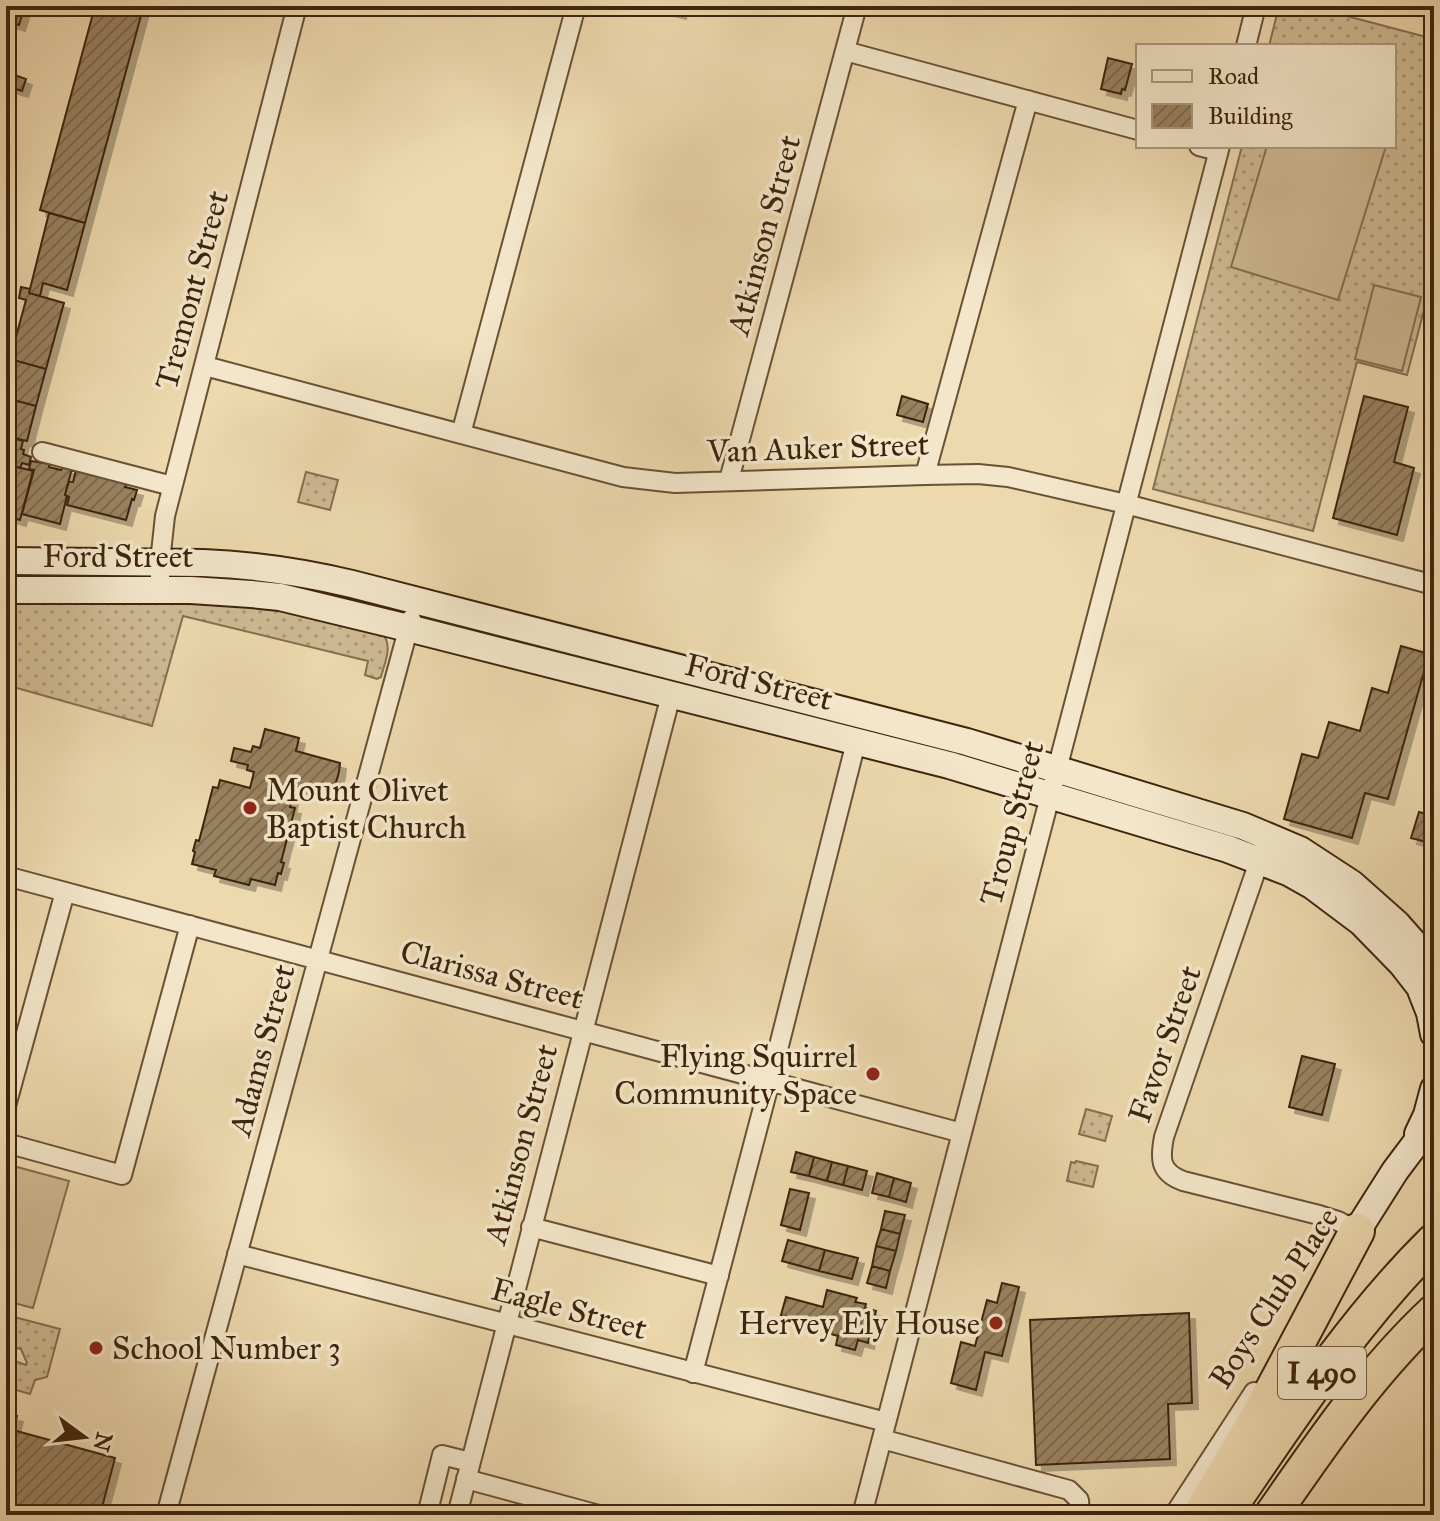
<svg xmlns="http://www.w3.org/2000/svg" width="1440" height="1521" viewBox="0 0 1440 1521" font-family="'IM FELL Great Primer',serif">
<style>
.grass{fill:url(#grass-dots);stroke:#866f50;stroke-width:2}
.garden{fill:#cfba93;stroke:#866f50;stroke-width:2}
.building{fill:url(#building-hatch);stroke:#3e240d;stroke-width:2;filter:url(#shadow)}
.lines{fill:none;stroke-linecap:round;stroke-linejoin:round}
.minor-casing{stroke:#6a5135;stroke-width:22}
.secondary-casing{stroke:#3e240d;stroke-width:30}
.motorway-casing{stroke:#3e240d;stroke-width:38}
.minor{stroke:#f3e6ca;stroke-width:18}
.secondary{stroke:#f3e6ca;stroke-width:26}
.motorway{stroke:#edd9ae;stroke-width:34}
.poi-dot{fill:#8f2418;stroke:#f3e6ca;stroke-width:3}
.labels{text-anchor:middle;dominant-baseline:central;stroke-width:7;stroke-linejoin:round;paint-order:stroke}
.shield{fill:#f3e6ca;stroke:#745e46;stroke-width:2}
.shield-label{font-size:30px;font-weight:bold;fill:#3e240d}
.street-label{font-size:32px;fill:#3e240d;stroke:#f3e6ca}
.poi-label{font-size:32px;fill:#3e240d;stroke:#f3e6ca;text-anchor:start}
</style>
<defs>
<pattern id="grass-dots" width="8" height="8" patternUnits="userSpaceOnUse" patternTransform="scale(2)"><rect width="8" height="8" fill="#cfba93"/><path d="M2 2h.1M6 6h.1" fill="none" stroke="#a99776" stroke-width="1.8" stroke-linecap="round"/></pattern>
<pattern id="building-hatch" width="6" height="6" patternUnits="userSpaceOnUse" patternTransform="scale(2)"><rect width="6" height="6" fill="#998261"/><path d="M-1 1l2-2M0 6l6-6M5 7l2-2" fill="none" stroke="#7e6a4e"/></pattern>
<filter id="shadow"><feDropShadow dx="6" dy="6" stdDeviation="0" flood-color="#0004"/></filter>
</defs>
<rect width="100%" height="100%" fill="#edd9ae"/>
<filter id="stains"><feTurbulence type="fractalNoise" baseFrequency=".0025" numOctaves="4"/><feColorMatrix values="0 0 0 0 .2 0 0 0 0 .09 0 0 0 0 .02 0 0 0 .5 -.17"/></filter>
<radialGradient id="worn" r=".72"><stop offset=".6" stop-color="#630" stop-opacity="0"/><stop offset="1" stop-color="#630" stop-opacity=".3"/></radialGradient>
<path class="grass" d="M 1279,6 L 1309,6 L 1434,39 L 1434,272 L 1407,375 L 1357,362 L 1313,531 L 1153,489 L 1242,146 L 1394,146 L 1394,46 L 1269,46 Z
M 306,472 L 338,480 L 330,510 L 298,502 Z
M 6,600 L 187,600 L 268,605 L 381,632 C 394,645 385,661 381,677 L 377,679 L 365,675 L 368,661 L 183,616 L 152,726 L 6,685 Z
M 1086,1109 L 1112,1116 L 1105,1141 L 1079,1134 Z
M 1076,1161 L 1098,1166 L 1093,1187 L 1067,1181 L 1071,1162 L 1075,1163 Z
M 6,1312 L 14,1314 L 14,1317 L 60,1329 L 47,1377 L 35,1380 L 30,1394 L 6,1387 L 6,1358 L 26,1365 L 27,1363 L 21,1349 L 6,1346 Z"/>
<path class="garden" d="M 1267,146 L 1386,146 L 1338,300 L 1231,267 Z
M 1374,285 L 1421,297 L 1402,371 L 1355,359 Z
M 6,1164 L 69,1181 L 33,1308 L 6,1301 Z"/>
<path class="building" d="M 6,6 L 24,9 L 19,25 L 6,21 Z
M 95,6 L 121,6 L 142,12 L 85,223 L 40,210 Z
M 654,6 L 681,6 L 680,13 Z
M 1108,58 L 1132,64 L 1125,90 L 1122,89 L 1121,94 L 1101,89 Z
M 9,73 L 26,79 L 22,91 L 6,86 Z
M 49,213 L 85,223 L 67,290 L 43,283 L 40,296 L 29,293 Z
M 21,287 L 30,289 L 29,293 L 64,303 L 46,369 L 10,359 L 26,300 L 19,298 Z
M 10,359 L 46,369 L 36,406 L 6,398 L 6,371 Z
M 902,396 L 928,404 L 923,422 L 897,415 Z
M 1364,396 L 1408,407 L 1394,462 L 1414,468 L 1397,535 L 1333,518 Z
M 6,398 L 36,406 L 27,441 L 6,436 Z
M 6,436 L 23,441 L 21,449 L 24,450 L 23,454 L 31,457 L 29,465 L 22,463 L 20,468 L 6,464 Z
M 31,461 L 50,464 L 49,467 L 61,470 L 63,467 L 74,470 L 71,472 L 65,495 L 67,496 L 60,524 L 22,514 L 34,470 L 29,469 Z
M 6,464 L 33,471 L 20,520 L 6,516 Z
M 76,470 L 127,483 L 125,487 L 137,490 L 134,500 L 132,499 L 126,520 L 67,505 L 69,497 L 65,495 L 69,481 L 73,482 Z
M 1401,646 L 1429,654 L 1388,799 L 1365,793 L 1352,838 L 1284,819 L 1302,754 L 1318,758 L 1329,722 L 1360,731 L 1372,688 L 1388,693 Z
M 265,729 L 299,738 L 296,751 L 340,763 L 339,772 L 332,796 L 286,784 L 283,796 L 292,799 L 290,807 L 295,808 L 281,862 L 284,863 L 281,874 L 278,873 L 275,885 L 251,879 L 249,885 L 214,876 L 216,870 L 192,864 L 195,852 L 193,851 L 196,840 L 199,841 L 213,787 L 218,788 L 220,780 L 250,788 L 254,772 L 247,770 L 248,765 L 231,761 L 234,748 L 251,752 L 253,746 L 260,748 Z
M 1419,812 L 1434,816 L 1434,844 L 1411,838 Z
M 1302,1056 L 1335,1064 L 1322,1115 L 1289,1107 Z
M 796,1152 L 814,1157 L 809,1176 L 791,1172 Z
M 814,1157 L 832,1162 L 827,1181 L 809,1176 Z
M 832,1162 L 848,1166 L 843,1185 L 827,1181 Z
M 848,1166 L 867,1171 L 862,1190 L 843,1185 Z
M 877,1173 L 894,1178 L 889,1197 L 872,1193 Z
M 894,1178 L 911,1183 L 906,1202 L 889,1197 Z
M 790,1189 L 809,1193 L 800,1230 L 781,1225 Z
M 885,1211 L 905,1215 L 900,1234 L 881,1229 Z
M 881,1229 L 900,1234 L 896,1251 L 876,1246 Z
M 788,1240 L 825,1250 L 819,1271 L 782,1261 Z
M 876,1246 L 896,1251 L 890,1271 L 872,1266 Z
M 825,1250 L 858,1258 L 852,1279 L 819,1271 Z
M 872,1266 L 890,1271 L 886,1288 L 867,1283 Z
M 1002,1283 L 1019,1287 L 1002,1356 L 985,1352 L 976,1390 L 951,1383 L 961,1342 L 975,1346 L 987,1300 L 997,1303 Z
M 827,1290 L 857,1298 L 855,1302 L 866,1304 L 865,1308 L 876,1311 L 868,1343 L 858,1340 L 855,1350 L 836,1345 L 838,1336 L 831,1334 L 832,1328 L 781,1315 L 786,1297 L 823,1307 Z
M 1189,1313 L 1192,1403 L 1168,1404 L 1170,1459 L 1036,1465 L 1030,1320 Z
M 6,1413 L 17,1416 L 13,1430 L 115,1458 L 100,1515 L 78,1515 L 51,1508 L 49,1515 L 6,1515 Z"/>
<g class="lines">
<g class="minor-casing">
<path id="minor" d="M 1246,46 L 1256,6
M 845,51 L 1138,130
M 1199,146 L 1218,151
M 205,366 L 623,477 L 675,483 L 925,475 L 978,474 L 1008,477 L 1126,504 L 1434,585
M 461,434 L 576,6
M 42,452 L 172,486
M 925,475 L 1028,100
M 729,480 L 857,6
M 160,591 L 160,562 L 165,516 L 297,6
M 1263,850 L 1164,1137 C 1160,1158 1159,1172 1183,1181 L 1319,1215 L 1338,1221 L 1357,1231 L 1354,1236
M 6,876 L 962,1133
M 6,1106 L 65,892
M 6,1143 L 122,1175 L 190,925
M 531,1227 L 719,1276
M 237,1254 L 886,1422
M 693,1373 L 770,1081 L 856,742
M 882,1439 L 1069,1490 L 1079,1500 L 1080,1515
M 466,1479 L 599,1515
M 166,1515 L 411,619
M 427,1515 L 442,1455 L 470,1462
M 457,1515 L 671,695
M 862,1515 L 1220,146
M 1174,1515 L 1254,1392"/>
</g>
<g class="secondary-casing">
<path id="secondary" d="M 6,561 L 203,563 C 254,565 302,572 352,584 L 967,742 L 1243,826 L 1300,850 L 1352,884 L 1397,924 L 1434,966
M 6,590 L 191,590 L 251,594 L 280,597 L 408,628 L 949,765 L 1228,849 L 1288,872 L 1313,886 L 1361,922 L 1402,964 L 1434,1005
M 1421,990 L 1430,1013 L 1434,1034
M 1418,1134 L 1427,1115 L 1434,1089
M 1357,1231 L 1395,1171 L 1434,1119"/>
</g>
<g class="motorway-casing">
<path id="motorway" d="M 1200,1515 L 1262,1410 L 1357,1231
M 1224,1515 C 1289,1420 1352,1322 1434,1241
M 1272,1515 C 1321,1444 1371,1371 1434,1312"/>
</g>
<use href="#minor" class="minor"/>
<use href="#secondary" class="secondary"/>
<use href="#motorway" class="motorway"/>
</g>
<g class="poi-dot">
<circle cx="250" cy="808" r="8"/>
<circle cx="873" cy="1074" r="8"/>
<circle cx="996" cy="1323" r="8"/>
<circle cx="96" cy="1348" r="8"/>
</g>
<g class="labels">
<rect class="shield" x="1278" y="1347" width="88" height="52" rx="6"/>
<g class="shield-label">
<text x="1322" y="1373">I 490</text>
</g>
<g class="street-label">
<text transform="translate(764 235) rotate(-75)">Atkinson Street</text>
<text transform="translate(192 290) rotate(-75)">Tremont Street</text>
<text transform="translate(818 448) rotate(-2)">Van Auker Street</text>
<text x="118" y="556">Ford Street</text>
<text transform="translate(759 682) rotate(14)">Ford Street</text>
<text transform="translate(1012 823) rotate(-75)">Troup Street</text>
<text transform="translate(492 975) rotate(15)">Clarissa Street</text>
<text transform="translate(1165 1044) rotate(-71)">Favor Street</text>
<text transform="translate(262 1050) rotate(-75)">Adams Street</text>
<text transform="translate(521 1144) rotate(-75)">Atkinson Street</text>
<text transform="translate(1274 1298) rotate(-57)">Boys Club Place</text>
<text transform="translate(569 1309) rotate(15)">Eagle Street</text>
</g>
<g class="poi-label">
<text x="266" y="790">Mount Olivet<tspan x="266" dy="37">Baptist Church</tspan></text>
<text x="857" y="1056" text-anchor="end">Flying Squirrel<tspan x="857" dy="37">Community Space</tspan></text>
<text x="980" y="1323" text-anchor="end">Hervey Ely House</text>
<text x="112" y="1348">School Number 3</text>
</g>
</g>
<rect width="1440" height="1521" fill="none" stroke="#edd9ae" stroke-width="32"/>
<rect x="8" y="8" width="1424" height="1505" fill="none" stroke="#3e240d" stroke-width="4"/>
<rect x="16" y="16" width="1408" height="1489" fill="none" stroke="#3e240d" stroke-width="2"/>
<rect x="1136" y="44" width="260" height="104" fill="#f3e6ca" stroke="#ab987e" stroke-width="2"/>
<rect x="1152" y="70" width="40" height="12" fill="#f3e6ca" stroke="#ab987e" stroke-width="2"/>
<text x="1208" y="84" font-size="24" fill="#3e240d">Road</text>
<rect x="1152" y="104" width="40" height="24" fill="url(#building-hatch)" stroke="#ab987e" stroke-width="2"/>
<text x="1208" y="124" font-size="24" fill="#3e240d">Building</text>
<g transform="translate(84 1437) rotate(105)" stroke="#f3e6ca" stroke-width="6" paint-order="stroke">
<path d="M0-6L14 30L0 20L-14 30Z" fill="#3e240d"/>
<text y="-12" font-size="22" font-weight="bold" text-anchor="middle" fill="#3e240d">N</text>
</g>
<rect width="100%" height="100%" filter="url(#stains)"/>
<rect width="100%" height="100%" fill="url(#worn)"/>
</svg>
